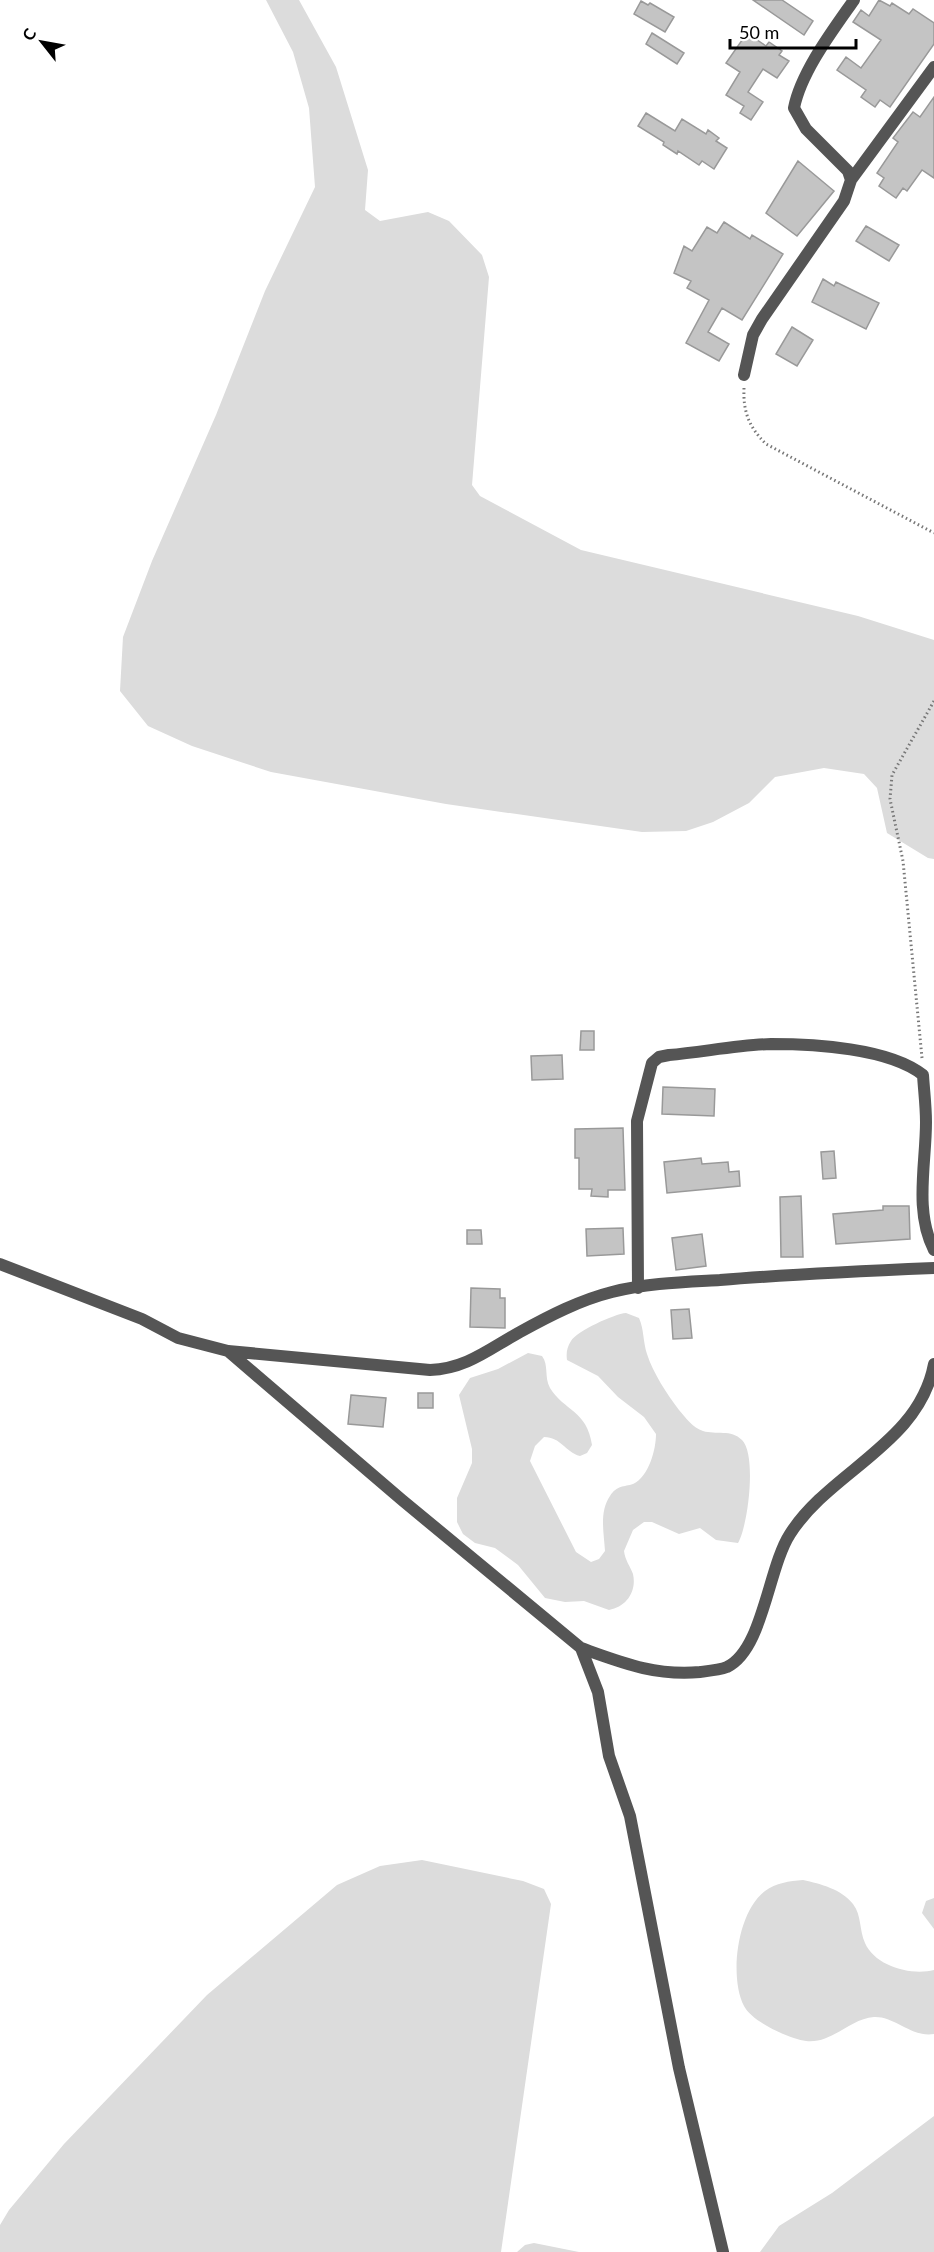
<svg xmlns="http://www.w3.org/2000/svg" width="934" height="2252" viewBox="0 0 934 2252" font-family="Lato,sans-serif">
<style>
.green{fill:#dcdcdc}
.building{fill:#c4c4c4;stroke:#999;stroke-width:1.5}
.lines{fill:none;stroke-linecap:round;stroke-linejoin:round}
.path{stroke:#777;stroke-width:3;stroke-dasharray:1.5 3;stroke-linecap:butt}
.minor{stroke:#555;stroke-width:12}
</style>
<rect width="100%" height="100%" fill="#fff"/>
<path class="green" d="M 266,0 L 299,0 L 336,67 L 368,170 L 365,210 L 380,221 L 428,212 L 449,221 L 482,255 L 489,277 L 472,485 L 480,496 L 581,550 L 858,616 L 934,640 L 934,859 L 928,858 L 887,833 L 877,788 L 864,774 L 824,768 L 775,777 L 749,803 L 713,822 L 686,831 L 642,832 L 446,804 L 271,772 L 192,746 L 148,726 L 120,691 L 123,637 L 152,561 L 216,415 L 265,291 L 315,187 L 309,108 L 293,52 Z
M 626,1313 L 639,1318 C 644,1329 643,1342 647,1354 C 653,1373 667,1394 679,1410 C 685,1417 693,1428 703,1431 C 716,1435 731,1429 742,1440 C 757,1455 748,1526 738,1543 L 716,1540 L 700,1528 L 679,1534 L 652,1522 L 644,1522 L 633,1530 L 624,1551 C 625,1560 630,1566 633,1574 C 637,1592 626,1607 609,1610 L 584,1601 L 565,1602 L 545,1598 L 518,1565 L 495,1548 L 475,1543 L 463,1534 L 457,1522 L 457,1498 L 472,1463 L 472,1449 L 459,1395 L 470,1378 L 498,1369 L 528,1353 L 542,1356 C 549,1365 544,1377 550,1388 C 564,1411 587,1410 592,1445 L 587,1453 L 580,1456 C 565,1452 561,1437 544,1437 L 535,1446 L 530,1461 L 576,1552 L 591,1562 L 599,1559 L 605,1551 C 604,1533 599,1512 610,1496 C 617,1485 624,1487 633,1484 C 649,1477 656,1449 656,1434 L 644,1417 L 618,1397 L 598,1376 L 567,1360 C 566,1353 567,1347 571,1341 C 577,1331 614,1314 626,1313 Z
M 422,1860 L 523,1881 L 544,1889 L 551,1904 L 501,2252 L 0,2252 L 0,2225 L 9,2210 L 64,2144 L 207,1995 L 337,1885 L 380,1866 Z
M 803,1880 C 821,1884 841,1889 853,1904 C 862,1916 859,1930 865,1943 C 875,1966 911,1976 934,1970 L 934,2034 C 912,2038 895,2016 874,2017 C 849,2019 832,2044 806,2041 C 790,2039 752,2022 744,2006 C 729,1977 737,1912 765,1891 C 776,1883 789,1881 803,1880 Z
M 934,1898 L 934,1929 L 922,1913 L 926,1901 Z
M 934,2116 L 934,2252 L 760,2252 L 779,2226 L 832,2193 Z
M 534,2243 L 579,2252 L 517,2252 L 525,2245 Z"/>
<path class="building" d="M 753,0 L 782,0 L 813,21 L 804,35 Z
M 879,0 L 890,6 L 892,3 L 909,14 L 913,9 L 934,23 L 934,44 L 890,107 L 880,100 L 875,107 L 861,97 L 866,90 L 837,70 L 846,57 L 861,68 L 881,40 L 853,22 L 861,10 L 869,16 Z
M 641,1 L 648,5 L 650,3 L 674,17 L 665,32 L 634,14 Z
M 652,33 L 684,53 L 677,64 L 646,44 Z
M 747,33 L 766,46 L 769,42 L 782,51 L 779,55 L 789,61 L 777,78 L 763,69 L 748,92 L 763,102 L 751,120 L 740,113 L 744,106 L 726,95 L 740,72 L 726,63 Z
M 934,97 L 934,178 L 922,170 L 907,191 L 903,188 L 896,198 L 879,186 L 884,178 L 877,173 L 898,142 L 893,138 L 913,112 L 920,117 Z
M 646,113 L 675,131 L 682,119 L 706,134 L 708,130 L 719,138 L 716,141 L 727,148 L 714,169 L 702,161 L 699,165 L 678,151 L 677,154 L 663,145 L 664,142 L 638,126 Z
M 798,161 L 834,191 L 797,236 L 766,213 Z
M 724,222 L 750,239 L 752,235 L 783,254 L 742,320 L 722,308 L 708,332 L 729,344 L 719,361 L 686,343 L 709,300 L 687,288 L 691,281 L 674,273 L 684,246 L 692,251 L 707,227 L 717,233 Z
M 866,226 L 899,245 L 889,261 L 856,241 Z
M 823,279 L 834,286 L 836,282 L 879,303 L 866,329 L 812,302 Z
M 792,327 L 813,340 L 797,366 L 776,354 Z
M 581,1031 L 594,1031 L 594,1050 L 580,1050 Z
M 562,1055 L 563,1079 L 532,1080 L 531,1056 Z
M 663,1087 L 715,1089 L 714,1116 L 662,1114 Z
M 623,1128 L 625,1190 L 608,1190 L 608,1197 L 591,1196 L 592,1189 L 579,1189 L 579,1158 L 575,1158 L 575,1129 Z
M 834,1151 L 836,1178 L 823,1179 L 821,1152 Z
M 701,1158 L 702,1164 L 728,1162 L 729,1172 L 739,1171 L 740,1186 L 667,1193 L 664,1162 Z
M 801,1196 L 803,1257 L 781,1257 L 780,1197 Z
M 883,1206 L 909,1206 L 910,1239 L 836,1244 L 833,1214 L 883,1210 Z
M 623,1228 L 624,1254 L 587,1256 L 586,1229 Z
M 467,1230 L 481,1230 L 482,1244 L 467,1244 Z
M 702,1234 L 706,1266 L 676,1270 L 672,1238 Z
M 471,1288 L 500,1289 L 500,1298 L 505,1298 L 505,1328 L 470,1327 Z
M 689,1309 L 692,1338 L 673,1339 L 671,1310 Z
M 418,1393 L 433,1393 L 433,1408 L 418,1408 Z
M 351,1395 L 386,1398 L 383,1427 L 348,1424 Z"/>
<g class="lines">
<path class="path" d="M 744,388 C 743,412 749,427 766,444 L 934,533
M 922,1058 L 903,861 L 890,799 L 892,775 L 934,701"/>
<path class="minor" d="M 851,180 L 934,67
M 744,375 L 753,335 L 762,319 L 844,201 L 851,180 L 848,171 L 806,129 L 794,108 C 801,72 833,30 854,0
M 0,1264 L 142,1319 L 178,1338 L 228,1351 L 430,1370 C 466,1369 489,1349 520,1332 C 549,1316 580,1300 612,1292 C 647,1283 685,1282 720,1280 C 792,1274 863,1271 934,1268
M 638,1288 L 637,1121 L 652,1063 L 659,1057 L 669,1055 C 703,1052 738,1045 771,1044 C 814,1044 889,1048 923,1075 C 924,1091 926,1106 926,1122 C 926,1164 914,1211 934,1250
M 228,1351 L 402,1500 L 581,1648 L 598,1692 L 609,1756 L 630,1816 L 679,2068 L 723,2252
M 581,1648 C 623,1663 655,1676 700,1672 C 708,1671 719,1670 727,1667 C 763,1650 768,1568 790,1534 C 830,1471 919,1444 934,1364"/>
</g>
<g transform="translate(42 42) rotate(301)" stroke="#ffffff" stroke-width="4.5" paint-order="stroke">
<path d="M0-4.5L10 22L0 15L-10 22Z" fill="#000000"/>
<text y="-9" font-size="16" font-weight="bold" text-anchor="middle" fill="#000000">С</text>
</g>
<path d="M730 39v9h126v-9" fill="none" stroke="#000000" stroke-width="3"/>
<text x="739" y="39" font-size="18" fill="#000000" stroke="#ffffff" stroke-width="4.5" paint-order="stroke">50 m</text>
</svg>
